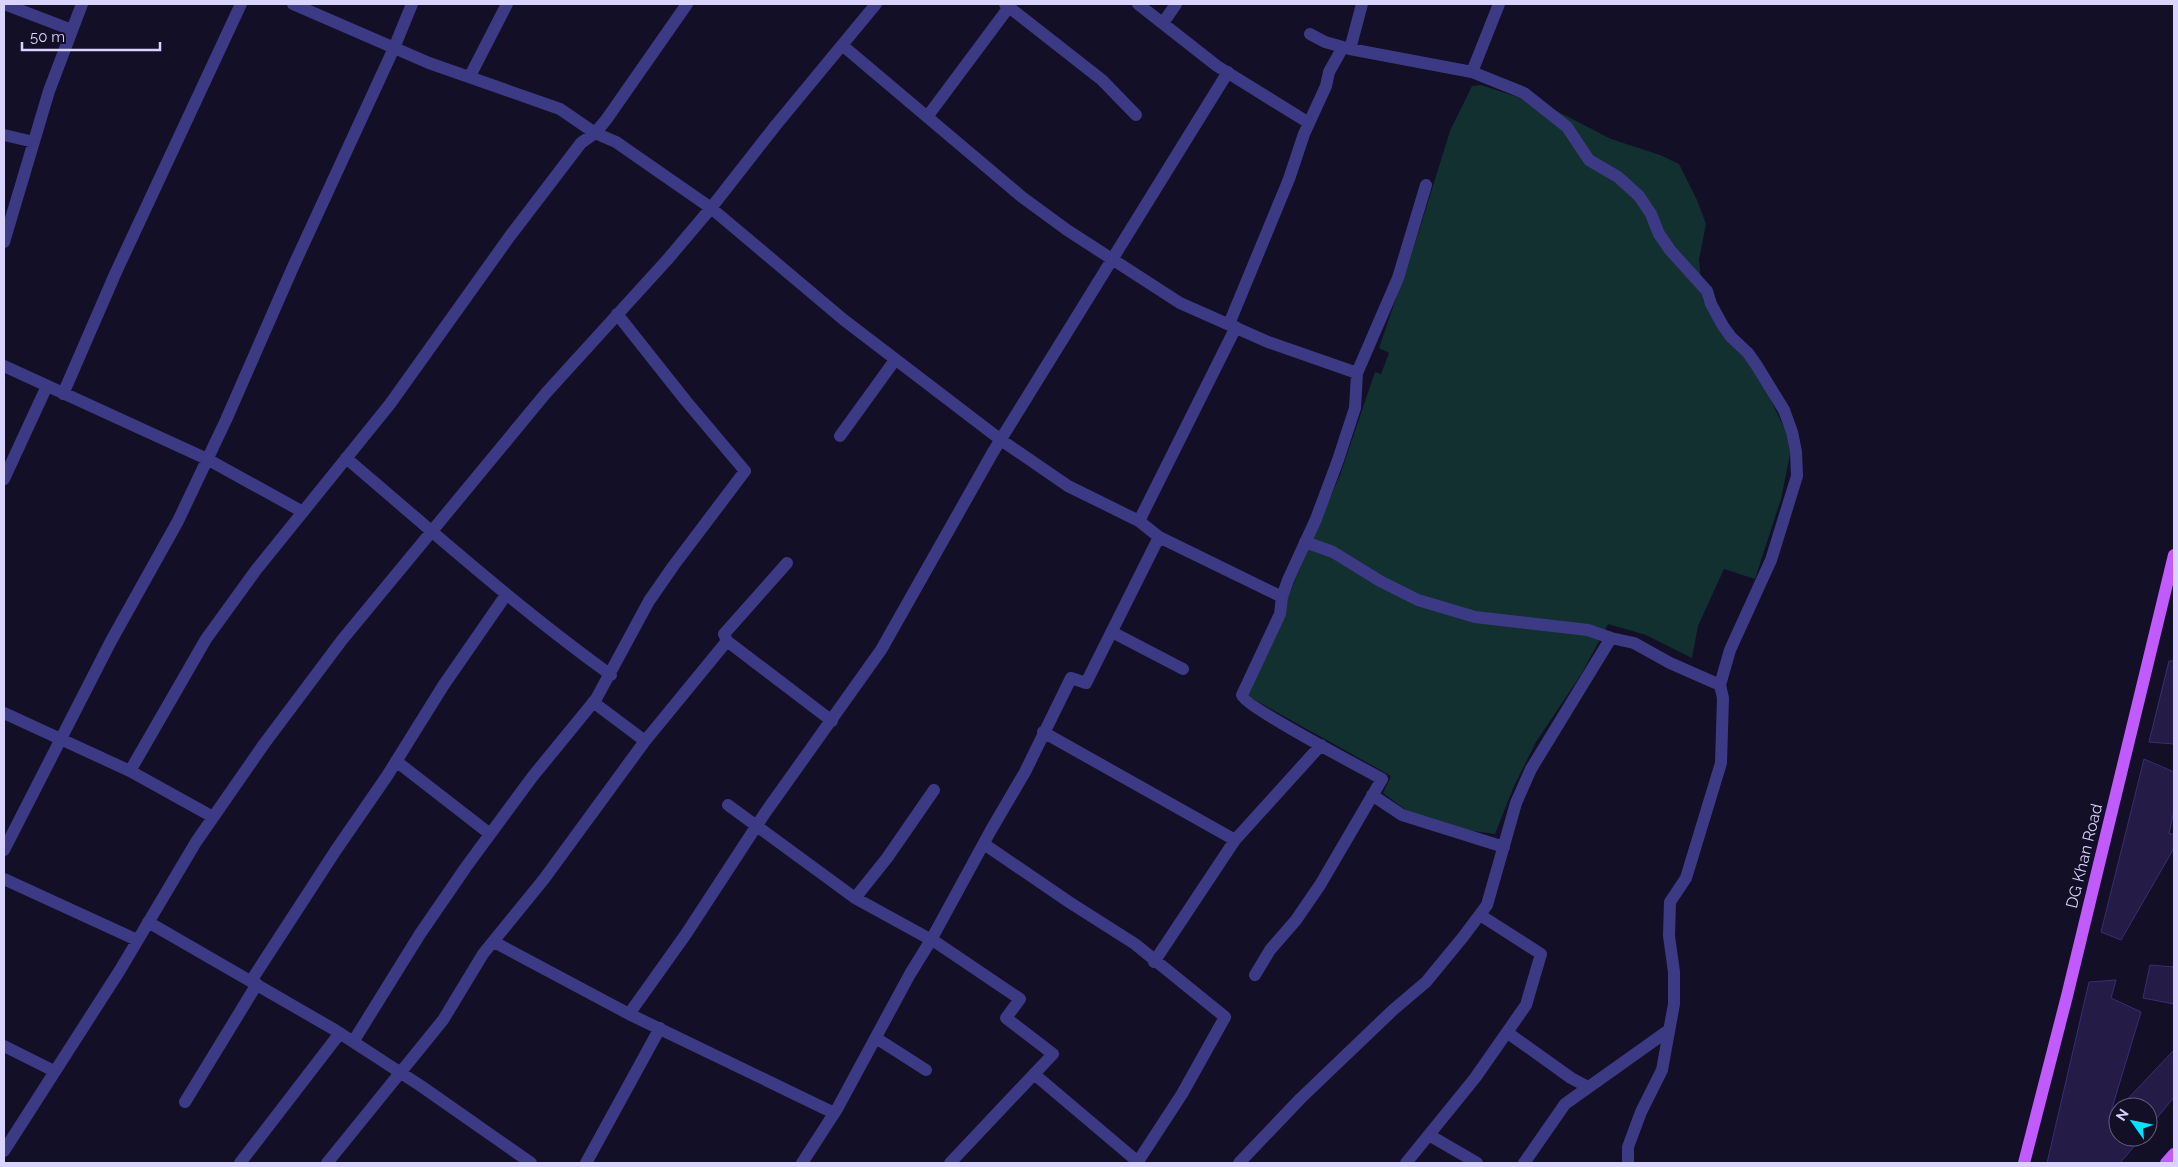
<svg xmlns="http://www.w3.org/2000/svg" width="2178" height="1167" viewBox="0 0 2178 1167" font-family="Raleway,sans-serif">
<style>
.green{fill:#12302f}
.building{fill:#241b47;stroke:#3b2d73}
.lines{fill:none;stroke-linecap:round;stroke-linejoin:round}
.minor{stroke:#3d3a85;stroke-width:12}
.major{stroke:#c25bff;stroke-width:12}
.labels{text-anchor:middle;dominant-baseline:central;stroke-width:4.5;stroke-linejoin:round;paint-order:stroke}
.street-label{font-size:16px;fill:#d9d4ff;stroke:#130f26}
</style>
<rect width="100%" height="100%" fill="#130f26"/>
<path class="green" d="M 1481,85 L 1551,108 L 1611,139 L 1660,155 L 1679,164 L 1697,200 L 1706,224 L 1699,260 L 1703,300 L 1721,334 L 1747,358 L 1766,390 L 1786,432 L 1790,454 L 1781,499 L 1755,579 L 1724,569 L 1698,626 L 1692,658 L 1646,635 L 1608,624 L 1582,673 L 1536,742 L 1514,786 L 1495,834 L 1466,830 L 1410,813 L 1383,793 L 1391,776 L 1246,695 L 1340,475 L 1375,372 L 1381,374 L 1389,353 L 1379,348 L 1418,234 L 1450,131 L 1472,86 Z"/>
<path class="building" d="M 2169,661 L 2174,661 L 2174,744 L 2149,742 Z
M 2144,759 L 2174,772 L 2174,810 L 2169,834 L 2174,834 L 2174,848 L 2121,940 L 2101,932 Z
M 2150,965 L 2174,967 L 2174,1004 L 2143,998 Z
M 2116,980 L 2111,998 L 2141,1012 L 2109,1118 L 2118,1109 L 2118,1137 L 2142,1137 L 2120,1163 L 2047,1163 L 2089,982 Z
M 2174,1050 L 2174,1097 L 2148,1129 L 2148,1107 L 2120,1107 Z"/>
<g class="lines">
<path class="minor" d="M 4,4 L 72,30
M 293,4 L 429,63 L 560,109 L 595,133 L 616,142 L 711,208 L 844,320 L 1001,440 L 1068,486 L 1139,521 L 1159,537 L 1282,597
M 1005,4 L 1102,80 L 1136,115
M 1138,4 L 1217,66 L 1309,123
M 1163,23 L 1176,4
M 1310,34 L 1325,42 L 1350,49 L 1472,72 L 1524,93 L 1567,127 L 1589,160 L 1618,177 L 1639,196 L 1651,214 L 1659,234 L 1670,250 L 1707,291 L 1711,304 L 1723,326 L 1731,337 L 1748,353 L 1757,366 L 1784,410 L 1792,432 L 1796,452 L 1797,476 L 1771,560 L 1730,650 L 1720,685 L 1723,698 L 1721,763 L 1686,878 L 1670,902 L 1669,936 L 1674,972 L 1674,1004 L 1662,1070 L 1641,1112 L 1628,1147 L 1628,1163
M 842,45 L 1022,197 L 1067,230 L 1180,303 L 1268,342 L 1357,373
M 1350,49 L 1362,4
M 1472,72 L 1499,4
M 470,76 L 507,4
M 927,117 L 1009,7
M 4,135 L 34,142
M 4,242 L 49,91 L 82,4
M 1229,324 L 1289,179 L 1304,134 L 1326,86 L 1329,72 L 1343,47
M 4,366 L 207,459 L 303,512
M 63,394 L 116,272 L 241,4
M 840,436 L 895,360
M 346,458 C 433,532 518,608 611,675
M 4,479 L 47,386
M 1139,521 L 1236,327
M 1305,542 L 1333,552 L 1380,581 L 1418,600 L 1475,617 L 1588,630 L 1611,638 L 1634,643 L 1670,663 L 1720,685
M 787,563 L 724,634 L 727,641 L 832,721
M 1112,632 L 1183,669
M 593,702 L 645,741
M 4,713 L 130,771 L 213,817
M 1043,732 L 1235,840
M 396,761 L 490,834
M 130,771 L 206,639 L 256,570 L 390,404 L 510,236 L 581,143 L 595,133 L 606,120 L 687,4
M 1372,795 L 1402,815 L 1504,847
M 728,805 L 855,898 L 937,943 L 1020,999 L 1006,1018 L 1053,1054 L 950,1163
M 984,844 L 1069,902 L 1135,944 L 1225,1017 L 1182,1094 L 1137,1163
M 4,850 L 111,641 L 178,521 L 226,420 L 293,267 L 394,48 L 412,4
M 4,879 L 137,940
M 855,898 L 887,858 L 934,790
M 148,922 L 335,1030 L 421,1086 L 531,1163
M 494,942 L 629,1014 L 834,1113
M 1154,962 L 1235,840 L 1321,745
M 1255,975 L 1270,950 L 1296,920 L 1320,885 L 1382,779 C 1364,769 1244,706 1242,695 L 1280,614 L 1282,597 L 1288,580 L 1316,519 L 1338,460 L 1355,408 L 1357,373 L 1398,278 L 1426,185
M 251,981 L 336,850 L 387,776 L 443,686 L 506,595
M 629,1014 L 686,934 L 765,813 L 881,650 L 993,452 L 1228,72
M 1508,1033 L 1571,1078 L 1588,1087
M 876,1038 L 926,1070
M 353,1042 L 420,934 L 466,867 L 533,776 L 596,699 L 649,601 L 674,565 L 745,471 L 686,401 L 617,314
M 4,1046 L 54,1071
M 1034,1074 L 1138,1162
M 185,1102 L 257,984
M 1429,1135 L 1477,1163
M 4,1151 L 120,970 L 196,842 L 264,744 L 342,640 L 546,393 L 667,260 L 711,208 L 776,125 L 876,4
M 240,1163 L 340,1033
M 327,1163 L 443,1020 L 483,954 L 544,879 L 645,741 L 727,641
M 586,1163 L 660,1028
M 802,1163 L 837,1109 L 910,974 L 931,940 L 991,830 L 1025,772 L 1071,678 L 1086,683 L 1159,537
M 1239,1163 L 1300,1099 L 1393,1010 L 1426,982 L 1463,937 L 1487,905 L 1516,803 L 1531,769 L 1611,638
M 1406,1163 L 1475,1078 L 1526,1005 L 1541,954 L 1480,915
M 1524,1163 L 1565,1104 L 1669,1030"/>
<path class="major" d="M 2024,1163 L 2067,996 L 2174,555
M 2166,1163 L 2174,1154"/>
</g>
<g class="labels">
<g class="street-label">
<text transform="translate(2084 856) rotate(-76)">DG Khan Road</text>
</g>
</g>
<rect width="2178" height="1167" fill="none" stroke="#d9d4ff" stroke-width="10"/>
<g transform="translate(2133 1122) rotate(303)"><circle r="24" fill="#130f26" stroke="#625e7d"/>
<path d="M0-4L9 19L0 12L-9 19Z" fill="#00e5ff"/>
<text y="-8" font-size="14" font-weight="bold" text-anchor="middle" fill="#d9d4ff">N</text>
</g>
<path d="M22 42v8h138v-8" fill="none" stroke="#d9d4ff" stroke-width="2.5"/>
<text x="30" y="42" font-size="15" fill="#d9d4ff" stroke="#130f26" stroke-width="4" paint-order="stroke">50 m</text>
</svg>
